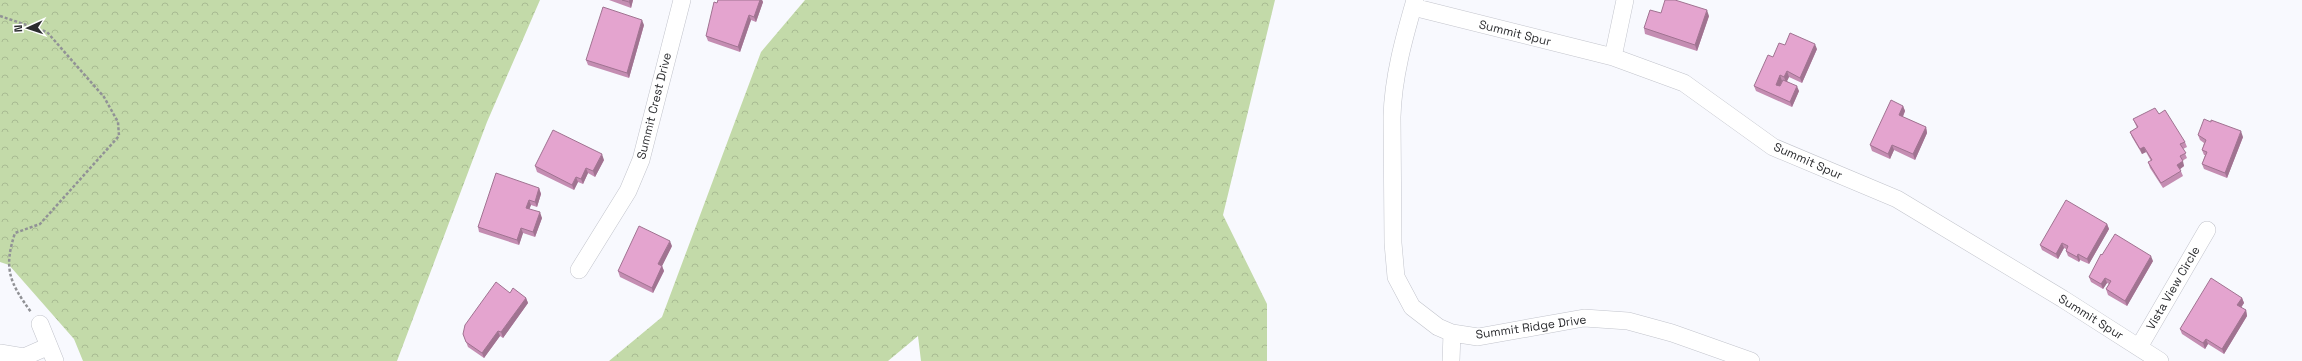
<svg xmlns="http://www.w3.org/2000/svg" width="2302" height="361" viewBox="0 0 2302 361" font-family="'Space Grotesk',sans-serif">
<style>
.forest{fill:url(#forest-crowns)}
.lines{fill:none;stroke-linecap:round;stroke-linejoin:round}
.minor-casing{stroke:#c2c4cc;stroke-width:18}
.path{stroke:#919296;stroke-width:2.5;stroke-dasharray:3 2;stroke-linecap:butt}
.minor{stroke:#fff;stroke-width:17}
.wall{fill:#c48db2}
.shaded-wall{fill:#a07391}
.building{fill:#e4a4cf;stroke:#a07391}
.labels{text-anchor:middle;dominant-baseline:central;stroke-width:3;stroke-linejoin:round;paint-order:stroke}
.street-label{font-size:12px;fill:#2b2c2f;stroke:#fff}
</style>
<defs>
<pattern id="forest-crowns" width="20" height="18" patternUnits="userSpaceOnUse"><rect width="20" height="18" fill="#c3daa9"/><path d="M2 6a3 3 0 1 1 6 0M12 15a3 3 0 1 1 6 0" fill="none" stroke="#a8bb92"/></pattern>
</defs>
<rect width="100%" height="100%" fill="#f8f9fe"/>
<path class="forest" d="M 0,0 L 540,0 L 487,122 L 397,361 L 83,361 L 74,339 L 9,265 L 0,262 Z
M 805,0 L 1275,0 L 1223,215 L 1267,304 L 1267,361 L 921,361 L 918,336 L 888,361 L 609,361 L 662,317 L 761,52 Z"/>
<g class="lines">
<g class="minor-casing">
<path id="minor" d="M 1415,0 C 1404,38 1393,77 1392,117 L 1393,243 L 1396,277 L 1412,307 L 1438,327 L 1452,333 L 1478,337 L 1584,318 L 1628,321 L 1672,333 L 1751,361
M 1413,7 L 1613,57 L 1684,83 L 1773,147 L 1897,199 L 2063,299 L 2160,361
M 1613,57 L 1625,0
M 579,270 L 628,191 L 641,160 L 682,0
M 40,324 L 55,361
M 2139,347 L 2207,230
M 0,353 L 24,357 L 49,346
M 1451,361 L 1452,333"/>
</g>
<path class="path" d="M 0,16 L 47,32 L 104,97 L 118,122 L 119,136 L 40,224 L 15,233 C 3,269 10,283 31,312"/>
<use href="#minor" class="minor"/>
</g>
<path class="wall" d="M 609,0 L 633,0 L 631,8 Z
M 718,0 L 762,0 L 763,2 L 756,22 L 751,20 L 740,52 L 708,41 L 706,36 Z
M 1661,13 L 1709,16 L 1697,51 L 1645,34 L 1644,28 Z
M 644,25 L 629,78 L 588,65 L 586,60 Z
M 1785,45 L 1817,49 L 1802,83 L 1789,77 L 1787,81 L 1799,91 L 1792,107 L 1756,91 L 1754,86 Z
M 1903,106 L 1905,111 L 1903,117 L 1926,127 L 1927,133 L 1915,160 L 1894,150 L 1890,159 L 1872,151 L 1870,145 Z
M 2159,114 L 2185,142 L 2187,147 L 2183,149 L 2187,158 L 2182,161 L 2184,166 L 2180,169 L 2183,176 L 2163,188 L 2150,168 L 2148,162 L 2151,161 L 2146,152 L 2142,154 L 2132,137 L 2130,132 L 2137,128 L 2133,119 Z
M 2198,135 L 2243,137 L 2227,178 L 2204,169 L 2202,164 L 2205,155 L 2204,155 L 2202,150 L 2204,143 L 2200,140 Z
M 604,160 L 595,177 L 588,173 L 583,184 L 578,182 L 574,190 L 537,172 L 535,166 Z
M 539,188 L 541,194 L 537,207 L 531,205 L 529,209 L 542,218 L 535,237 L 523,233 L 519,245 L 479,232 L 478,227 Z
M 2107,224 L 2109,229 L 2089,264 L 2080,260 L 2079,262 L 2068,256 L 2066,251 L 2066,249 L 2064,248 L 2058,259 L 2042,250 L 2040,245 Z
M 672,246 L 662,266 L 664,271 L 653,293 L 620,277 L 618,271 Z
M 2102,255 L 2153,261 L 2127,306 L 2108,295 L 2106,289 L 2109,284 L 2107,283 L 2103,289 L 2091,282 L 2089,277 Z
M 510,293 L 526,298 L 528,303 L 503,338 L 500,336 L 484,358 L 468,347 L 463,334 Z
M 2242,298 L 2244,303 L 2241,308 L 2246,310 L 2247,316 L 2224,354 L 2208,344 L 2205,349 L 2182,334 L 2180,329 Z"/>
<path class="shaded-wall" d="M 630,0 L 633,0 L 631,8 L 629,2 Z
M 760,0 L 762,0 L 763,2 L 756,22 L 754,17 Z
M 1707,10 L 1709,16 L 1697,51 L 1695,45 Z
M 749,15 L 751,20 L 740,52 L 738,47 Z
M 642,20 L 644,25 L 629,78 L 627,73 Z
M 1815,44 L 1817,49 L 1802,83 L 1800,78 Z
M 1787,71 L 1789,77 L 1786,83 L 1784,77 Z
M 1780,75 L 1782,81 L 1778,90 L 1776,85 Z
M 1797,86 L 1799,91 L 1792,107 L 1790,102 Z
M 1903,106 L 1905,111 L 1901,120 L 1899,115 Z
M 1926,127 L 1927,133 L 1915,160 L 1913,154 Z
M 2241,131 L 2243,137 L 2227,178 L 2225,173 Z
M 1892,145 L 1894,150 L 1890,159 L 1888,154 Z
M 2144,147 L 2146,152 L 2142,154 L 2140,149 Z
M 602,154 L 604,160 L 595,177 L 593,171 Z
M 2183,161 L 2184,166 L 2179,170 L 2177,165 Z
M 586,168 L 588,173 L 583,184 L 581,179 Z
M 576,177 L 578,182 L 574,190 L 572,185 Z
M 539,188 L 541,194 L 537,207 L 535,202 Z
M 529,200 L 531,205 L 528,213 L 526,208 Z
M 540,212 L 542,218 L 535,237 L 533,232 Z
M 2107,224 L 2109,229 L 2089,264 L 2087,259 Z
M 521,228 L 523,233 L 519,245 L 517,240 Z
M 670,241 L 672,246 L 662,266 L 664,271 L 653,293 L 652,288 L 658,264 Z
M 2062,243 L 2064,248 L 2058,259 L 2056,254 Z
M 2078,254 L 2080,260 L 2079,262 L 2077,257 Z
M 2151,256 L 2153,261 L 2127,306 L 2125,301 Z
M 2105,278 L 2107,283 L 2103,289 L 2101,284 Z
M 526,298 L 528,303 L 503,338 L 501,332 Z
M 2242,298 L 2244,303 L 2239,310 L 2237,305 Z
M 2246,310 L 2247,316 L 2224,354 L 2222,349 Z
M 498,331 L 500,336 L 484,358 L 482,353 Z
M 2206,339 L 2208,344 L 2205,349 L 2203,343 Z"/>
<path class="building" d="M 622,0 L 630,0 L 629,2 Z
M 718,0 L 760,0 L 754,17 L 749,15 L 738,47 L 706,36 L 714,2 L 717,3 Z
M 1665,0 L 1675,0 L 1707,10 L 1695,45 L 1644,28 L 1650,10 L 1661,13 Z
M 603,7 L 642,20 L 627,73 L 586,60 Z
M 1790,33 L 1815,44 L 1800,78 L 1787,71 L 1784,77 L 1780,75 L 1776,85 L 1780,86 L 1783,80 L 1797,86 L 1790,102 L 1754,86 L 1768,55 L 1773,57 L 1779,43 L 1785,45 Z
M 1891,100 L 1903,106 L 1899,115 L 1926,127 L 1913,154 L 1892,145 L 1888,154 L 1870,145 Z
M 2155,108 L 2159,114 L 2165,110 L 2185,142 L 2180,144 L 2186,153 L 2180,156 L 2183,161 L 2177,165 L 2181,171 L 2161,183 L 2148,162 L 2152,160 L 2144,147 L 2140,149 L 2130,132 L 2138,127 L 2133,119 Z
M 2204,119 L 2211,122 L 2211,120 L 2241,131 L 2225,173 L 2202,164 L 2207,152 L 2202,150 L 2206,140 L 2198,135 Z
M 553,130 L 602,154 L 593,171 L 586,168 L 581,179 L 576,177 L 572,185 L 535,166 Z
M 496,173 L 539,188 L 535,202 L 529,200 L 526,208 L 540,212 L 533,232 L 521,228 L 517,240 L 478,227 Z
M 2066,200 L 2107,224 L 2087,259 L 2078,254 L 2077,257 L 2066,251 L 2068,246 L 2062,243 L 2056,254 L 2040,245 Z
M 639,226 L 670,241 L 658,264 L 662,266 L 652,288 L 618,271 Z
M 2115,234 L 2151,256 L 2125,301 L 2106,289 L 2111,281 L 2105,278 L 2101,284 L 2089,277 L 2101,254 L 2102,255 Z
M 2211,278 L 2242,298 L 2237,305 L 2246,310 L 2222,349 L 2206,339 L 2203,343 L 2180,329 Z
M 496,282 L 510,293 L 513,288 L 526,298 L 501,332 L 498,331 L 482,353 L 466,342 L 463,334 L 465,325 Z"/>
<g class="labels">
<g class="street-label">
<text transform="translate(1515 33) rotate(14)">Summit Spur</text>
<text transform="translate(654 106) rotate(-76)">Summit Crest Drive</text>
<text transform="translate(1808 161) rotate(24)">Summit Spur</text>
<text transform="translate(2173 288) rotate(-60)">Vista View Circle</text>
<text transform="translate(2091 317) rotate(32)">Summit Spur</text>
<text transform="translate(1531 327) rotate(-8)">Summit Ridge Drive</text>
</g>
</g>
<g transform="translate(28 28) rotate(267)" stroke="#ffffff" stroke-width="3" paint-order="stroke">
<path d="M0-3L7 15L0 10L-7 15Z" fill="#2b2c2f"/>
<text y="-6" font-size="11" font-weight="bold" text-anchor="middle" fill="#2b2c2f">N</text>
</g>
</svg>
